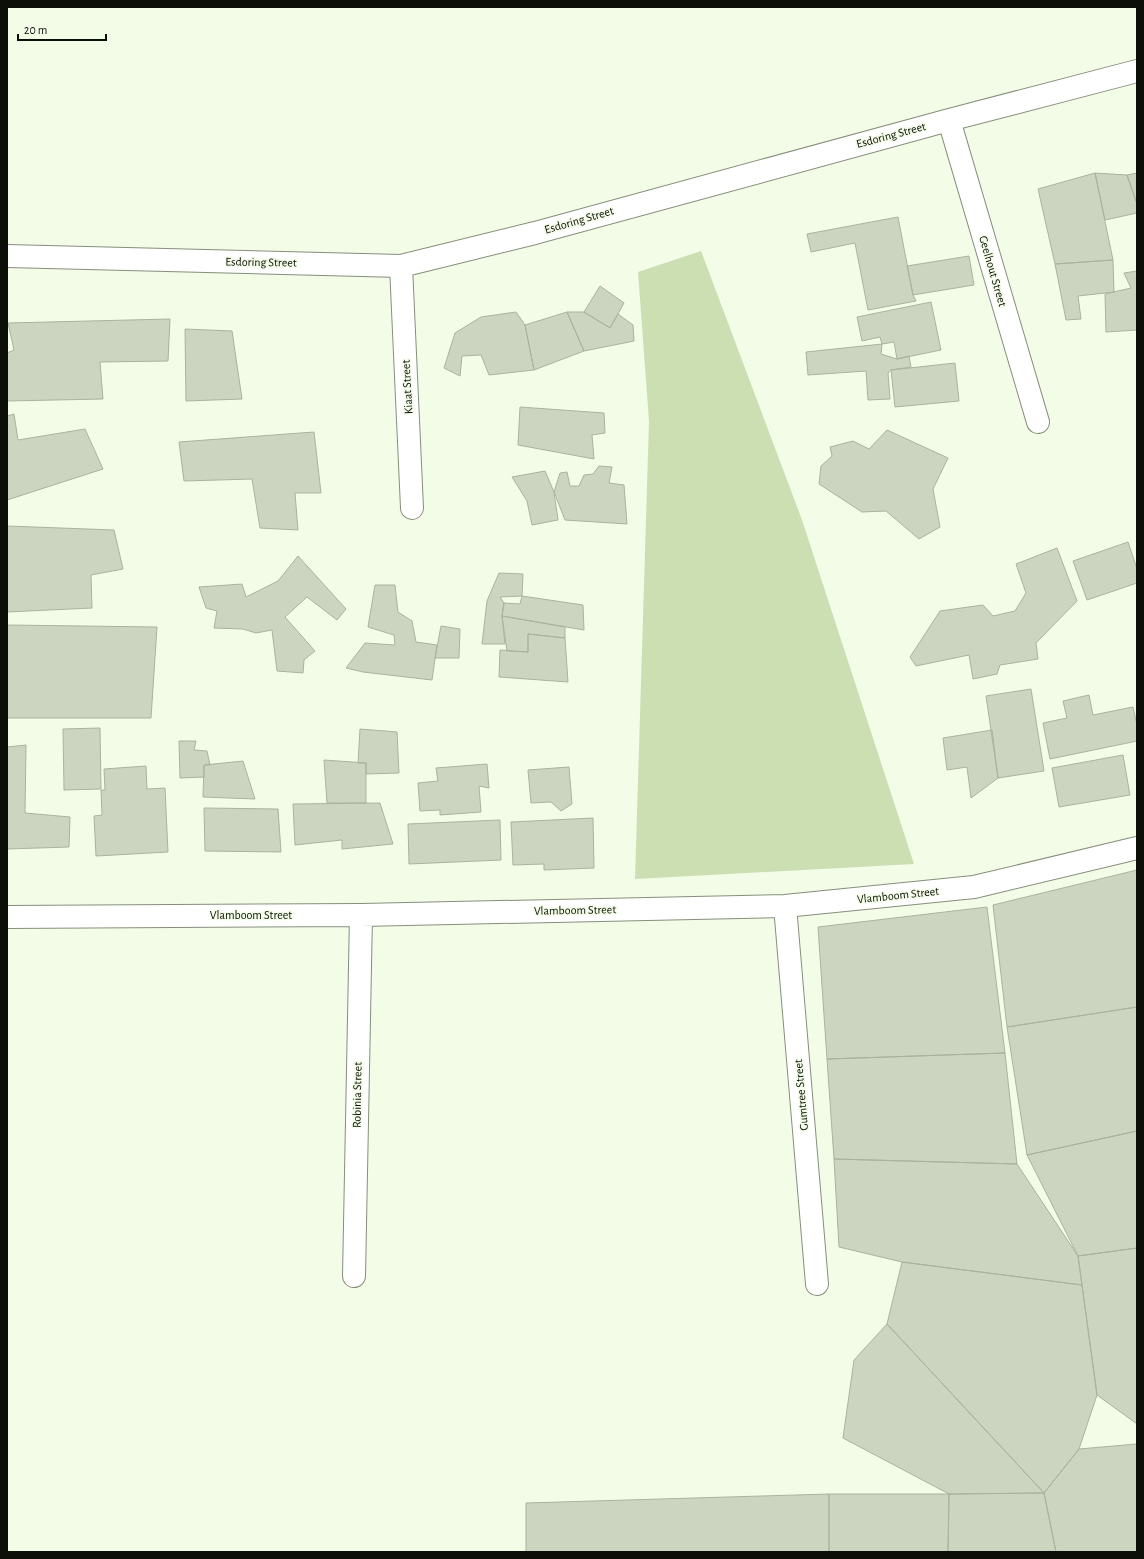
<svg xmlns="http://www.w3.org/2000/svg" width="1144" height="1559" viewBox="0 0 1144 1559" font-family="'Alegreya Sans',sans-serif">
<style>
.green{fill:#cbdfb2}
.building{fill:#ccd5c0;stroke:#aab39f}
.lines{fill:none;stroke-linecap:round;stroke-linejoin:round}
.minor-casing{stroke:#868f7b;stroke-width:24}
.minor{stroke:#fff;stroke-width:22}
.labels{text-anchor:middle;dominant-baseline:central;stroke-width:3;stroke-linejoin:round;paint-order:stroke}
.street-label{font-size:12px;fill:#0c0f08;stroke:#f2fce7}
</style>
<rect width="100%" height="100%" fill="#f2fce7"/>
<path class="green" d="M 701,251 L 802,520 L 914,864 L 635,879 L 649,421 L 638,272 Z"/>
<path class="building" d="M 1095,173 L 1113,260 L 1055,264 L 1038,189 Z
M 1095,173 L 1127,175 L 1137,204 L 1137,213 L 1105,220 Z
M 1137,173 L 1137,204 L 1127,175 Z
M 898,217 L 913,295 L 916,301 L 868,310 L 855,243 L 811,252 L 807,234 Z
M 969,256 L 974,285 L 913,295 L 907,266 Z
M 1113,260 L 1114,292 L 1078,296 L 1081,319 L 1066,320 L 1055,264 Z
M 1137,271 L 1137,330 L 1106,332 L 1105,294 L 1131,288 L 1124,273 Z
M 600,286 L 624,303 L 610,328 L 584,312 Z
M 931,302 L 941,350 L 897,359 L 894,342 L 882,344 L 880,337 L 862,341 L 857,317 Z
M 516,312 L 525,325 L 534,370 L 489,375 L 481,355 L 462,356 L 460,376 L 444,368 L 455,333 L 481,317 Z
M 567,312 L 584,312 L 610,328 L 618,314 L 633,325 L 634,341 L 584,351 Z
M 567,312 L 584,351 L 534,370 L 525,325 Z
M 170,319 L 168,361 L 100,362 L 103,399 L 7,401 L 7,353 L 14,350 L 8,323 Z
M 185,329 L 232,331 L 242,399 L 186,401 Z
M 882,344 L 881,354 L 897,359 L 909,356 L 911,367 L 891,370 L 888,373 L 890,399 L 868,400 L 866,371 L 808,375 L 806,352 Z
M 955,363 L 959,401 L 895,407 L 891,370 Z
M 520,407 L 604,413 L 605,433 L 592,435 L 594,459 L 518,445 Z
M 14,414 L 18,440 L 85,429 L 103,469 L 7,500 L 7,416 Z
M 887,430 L 948,458 L 933,489 L 940,527 L 919,539 L 886,511 L 862,512 L 819,484 L 821,466 L 832,456 L 830,447 L 853,441 L 869,449 Z
M 314,432 L 321,493 L 295,493 L 298,530 L 260,528 L 252,479 L 184,481 L 179,442 Z
M 599,466 L 612,467 L 609,483 L 624,485 L 627,524 L 565,520 L 554,492 L 560,473 L 567,472 L 570,486 L 579,486 L 584,475 L 593,474 Z
M 545,471 L 554,492 L 558,520 L 532,525 L 527,501 L 512,477 Z
M 7,526 L 114,530 L 123,569 L 91,575 L 92,608 L 7,612 Z
M 1128,542 L 1137,569 L 1137,583 L 1087,600 L 1073,561 Z
M 1057,548 L 1077,601 L 1036,643 L 1038,659 L 1000,665 L 997,674 L 973,679 L 969,655 L 916,666 L 910,657 L 940,611 L 983,605 L 993,616 L 1015,611 L 1026,593 L 1016,564 Z
M 298,556 L 346,609 L 337,620 L 307,597 L 285,617 L 315,651 L 304,660 L 303,673 L 277,671 L 272,630 L 256,633 L 243,629 L 214,628 L 217,611 L 206,608 L 199,587 L 242,584 L 246,597 L 278,581 Z
M 499,573 L 523,574 L 522,596 L 500,597 L 504,603 L 502,616 L 505,644 L 482,644 L 487,601 Z
M 375,585 L 395,585 L 398,612 L 412,621 L 416,642 L 437,645 L 432,680 L 363,672 L 346,668 L 365,643 L 395,645 L 394,635 L 368,627 Z
M 522,596 L 583,605 L 584,630 L 502,616 L 504,603 L 520,604 Z
M 502,616 L 565,627 L 565,638 L 528,634 L 528,652 L 507,651 Z
M 7,625 L 157,627 L 151,718 L 7,718 Z
M 441,626 L 460,629 L 459,658 L 435,658 Z
M 528,634 L 565,638 L 568,682 L 499,677 L 500,650 L 528,652 Z
M 1031,689 L 1044,771 L 998,778 L 986,696 Z
M 1089,695 L 1093,715 L 1133,707 L 1137,725 L 1137,741 L 1050,759 L 1043,723 L 1067,718 L 1063,701 Z
M 100,728 L 101,789 L 64,790 L 63,729 Z
M 360,729 L 397,732 L 399,773 L 366,774 L 366,763 L 358,763 Z
M 992,730 L 998,778 L 971,798 L 967,767 L 947,770 L 943,738 Z
M 179,741 L 196,741 L 194,750 L 207,751 L 210,765 L 204,765 L 204,777 L 180,778 Z
M 26,745 L 25,813 L 70,817 L 69,847 L 7,849 L 7,747 Z
M 1123,755 L 1130,795 L 1059,807 L 1052,768 Z
M 324,760 L 366,763 L 366,803 L 327,803 Z
M 243,761 L 255,799 L 203,797 L 204,765 Z
M 487,764 L 489,788 L 479,786 L 481,812 L 440,815 L 440,810 L 420,811 L 418,783 L 438,781 L 436,768 Z
M 146,766 L 147,789 L 165,788 L 168,852 L 96,856 L 94,816 L 102,815 L 101,790 L 105,790 L 104,769 Z
M 569,767 L 572,804 L 561,811 L 551,802 L 531,803 L 528,770 Z
M 380,803 L 393,844 L 342,849 L 342,840 L 295,845 L 293,804 Z
M 204,808 L 278,809 L 281,852 L 205,851 Z
M 593,818 L 594,868 L 544,870 L 544,864 L 513,865 L 511,822 Z
M 500,820 L 501,860 L 409,864 L 408,824 Z
M 1137,870 L 1137,1007 L 1007,1027 L 993,905 Z
M 987,907 L 1005,1053 L 827,1059 L 818,927 Z
M 1137,1007 L 1137,1131 L 1027,1155 L 1007,1027 Z
M 1005,1053 L 1017,1164 L 834,1159 L 827,1059 Z
M 1137,1131 L 1137,1248 L 1078,1256 L 1027,1155 Z
M 834,1159 L 1017,1164 L 1078,1256 L 1082,1285 L 902,1262 L 839,1247 Z
M 1137,1248 L 1137,1424 L 1097,1395 L 1078,1256 Z
M 902,1262 L 1082,1285 L 1097,1395 L 1079,1449 L 1044,1493 L 887,1324 Z
M 887,1324 L 1044,1493 L 949,1494 L 843,1438 L 854,1360 Z
M 1137,1444 L 1137,1552 L 1056,1552 L 1044,1493 L 1079,1449 Z
M 1044,1493 L 1056,1552 L 948,1552 L 949,1494 Z
M 829,1494 L 949,1494 L 948,1552 L 829,1552 Z
M 829,1494 L 829,1552 L 526,1552 L 526,1503 Z"/>
<g class="lines">
<g class="minor-casing">
<path id="minor" d="M 949,120 L 1038,422
M 7,256 L 401,266 L 535,233 L 949,120 L 1137,71
M 401,266 L 412,508
M 785,906 L 817,1284
M 7,917 L 361,915 L 785,906 L 974,887 L 1137,848
M 354,1276 L 361,915"/>
</g>
<use href="#minor" class="minor"/>
</g>
<g class="labels">
<g class="street-label">
<text transform="translate(891 135) rotate(-15)">Esdoring Street</text>
<text transform="translate(579 220) rotate(-16)">Esdoring Street</text>
<text transform="translate(261 262) rotate(1)">Esdoring Street</text>
<text transform="translate(993 271) rotate(74)">Geelhout Street</text>
<text transform="translate(407 387) rotate(-93)">Kiaat Street</text>
<text transform="translate(898 895) rotate(-6)">Vlamboom Street</text>
<text transform="translate(575 910) rotate(-1)">Vlamboom Street</text>
<text x="251" y="915">Vlamboom Street</text>
<text transform="translate(357 1095) rotate(-89)">Robinia Street</text>
<text transform="translate(801 1095) rotate(-95)">Gumtree Street</text>
</g>
</g>
<rect width="1144" height="1559" fill="none" stroke="#0c0f08" stroke-width="16"/>
<path d="M18 34v6h88v-6" fill="none" stroke="#0c0f08" stroke-width="2"/>
<text x="24" y="34" font-size="12" fill="#0c0f08" stroke="#f2fce7" stroke-width="3" paint-order="stroke">20 m</text>
</svg>
